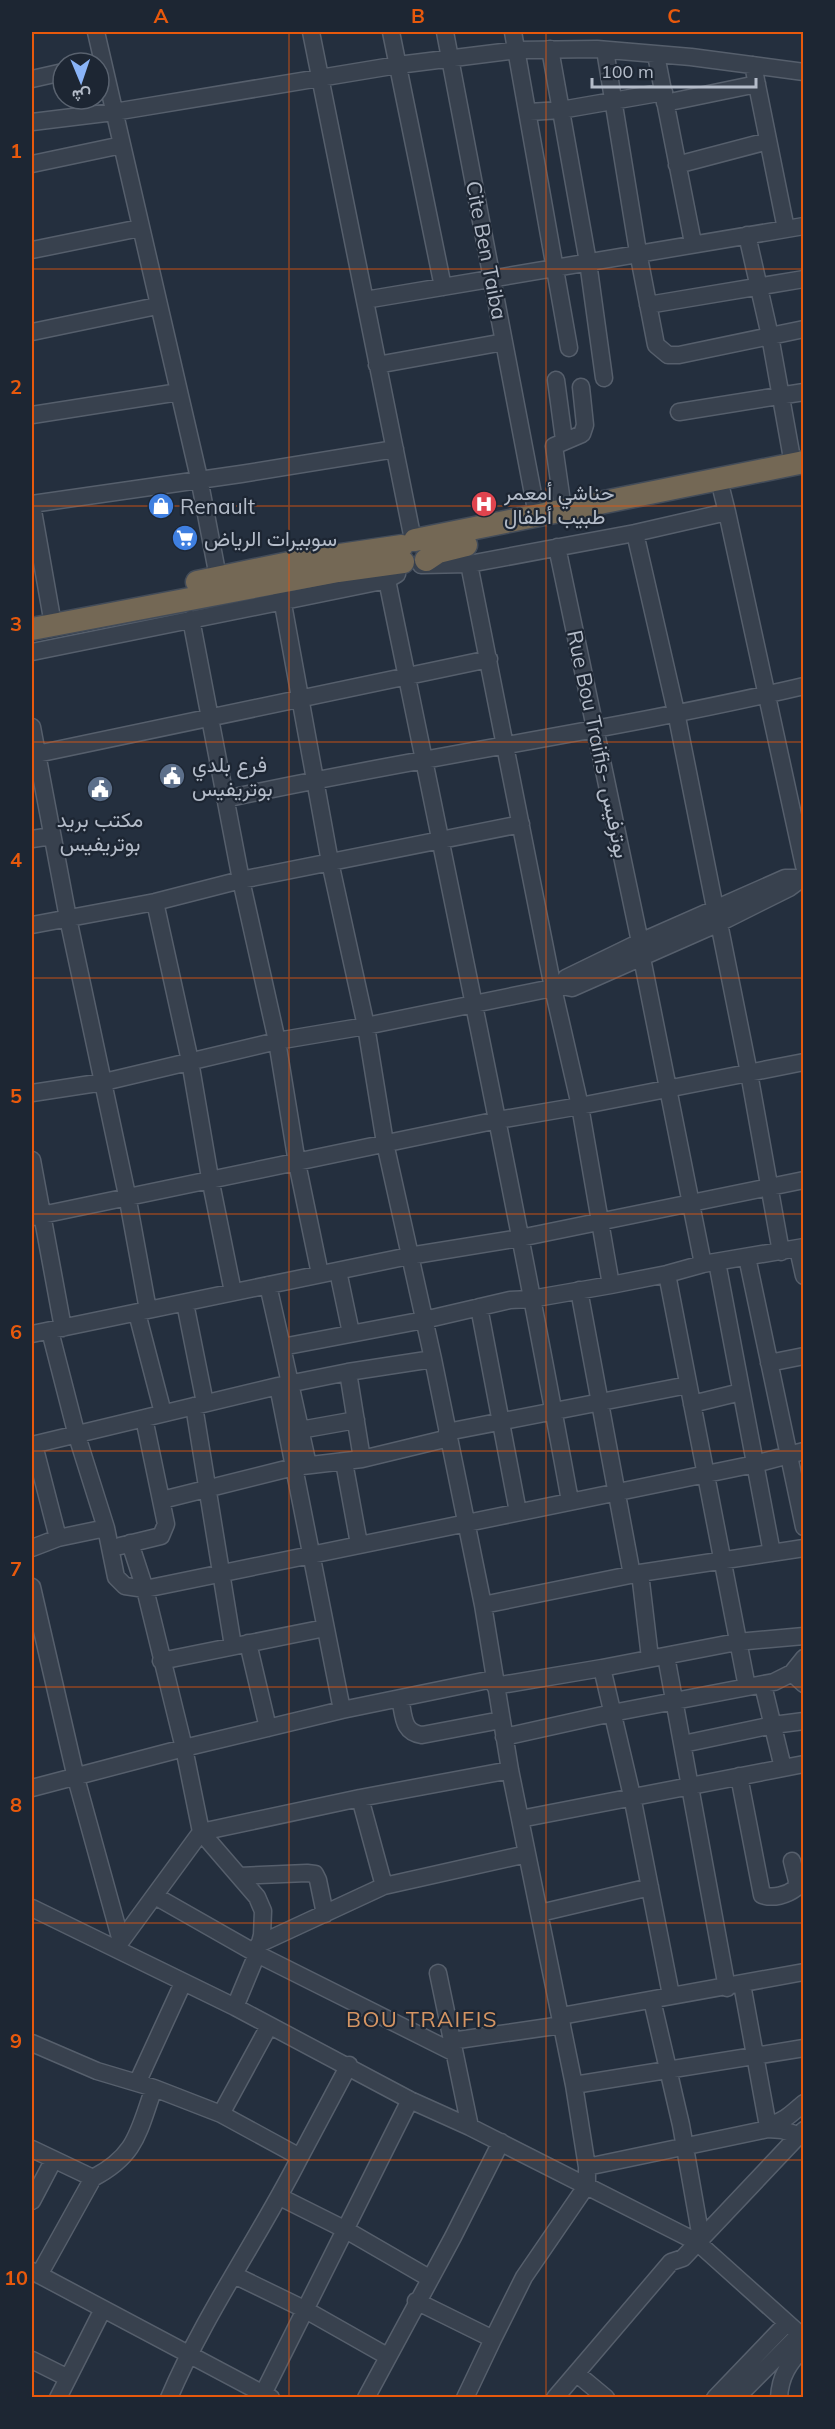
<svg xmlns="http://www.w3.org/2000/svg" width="835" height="2429" viewBox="0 0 835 2429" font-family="Mulish,Vazirmatn,sans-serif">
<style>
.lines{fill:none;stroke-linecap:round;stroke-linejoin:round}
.minor-casing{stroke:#565f6c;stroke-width:19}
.highway-casing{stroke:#434c59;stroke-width:25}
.minor{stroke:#38414e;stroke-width:16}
.highway{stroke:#746855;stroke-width:22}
.grid{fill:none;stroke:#e8590c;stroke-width:1.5;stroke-opacity:0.55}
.labels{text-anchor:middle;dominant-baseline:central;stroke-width:4.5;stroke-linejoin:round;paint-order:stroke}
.street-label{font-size:21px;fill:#b4bcc9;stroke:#1d2633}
.poi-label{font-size:21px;fill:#b4bcc9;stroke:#1d2633;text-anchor:start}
.neighbourhood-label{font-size:22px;letter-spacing:1.5px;fill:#d59563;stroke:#1d2633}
.neatline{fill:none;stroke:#e8590c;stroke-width:2}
.grid-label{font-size:20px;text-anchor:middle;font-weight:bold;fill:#e8590c}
</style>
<rect width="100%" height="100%" fill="#242f3e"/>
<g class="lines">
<g class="minor-casing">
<path id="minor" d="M 96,32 L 199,478 L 218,577
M 311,32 L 413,540
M 391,32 L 443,287
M 513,32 L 569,348
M 550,49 L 588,262 L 604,378
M 605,50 L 638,252 L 656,345 L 668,355 L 679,355 L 804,329
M 656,55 L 693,243
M 753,65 L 786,229
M 32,79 L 63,72
M 665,103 L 757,84
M 529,112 L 561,110 L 664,92
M 32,122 L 114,112 L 398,65 L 518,50 L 597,49 L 691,57 L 804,72
M 32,164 L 122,145
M 677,165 L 768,141
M 747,235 L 770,336 L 793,464
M 32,250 L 140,228
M 365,300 L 804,226
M 648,305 L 804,279
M 32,332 L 157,306
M 504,342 L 537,515
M 377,365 L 504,342 L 445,32
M 556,380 L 564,440
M 679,412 L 804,392
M 32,415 L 179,392
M 32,504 L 241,474 L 395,449
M 32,505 L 51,613
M 563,509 L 554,446 L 582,434 L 585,425 L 581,387
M 727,512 L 804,866
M 635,533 L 676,712 L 715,908
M 557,547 L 640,942
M 469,564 L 553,988 L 580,1106 L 611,1285
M 421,565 L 469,564 L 635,533 L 727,512 L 722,492
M 387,580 C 450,887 514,1193 570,1501
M 279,582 L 330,862 L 366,1026 L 385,1143 L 433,1359 L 483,1605 L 510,1770 L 574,2085 L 587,2167 L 587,2185 L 524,2277 L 493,2339
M 191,619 L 241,880 L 277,1041 L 297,1163 L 320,1274
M 32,652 L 387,580 L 397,574
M 32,727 L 68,918 L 127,1195 L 148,1310
M 32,755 L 489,659
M 225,799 C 417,757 612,731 804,686
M 32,839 L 52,836
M 155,902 L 190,1061 L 210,1178 L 233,1292
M 719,923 L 749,1073 L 781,1252
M 32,925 L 155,902 L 241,880 L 521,824
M 642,958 L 703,1264
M 562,986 L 566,978 L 640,942 L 785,878 L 798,878
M 32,1093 L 104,1082 L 277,1041 L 366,1026 L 562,986 L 572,988 L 719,923 L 789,888 L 804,877
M 32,1160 L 63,1328
M 32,1217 L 498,1120 L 580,1106 L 804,1062
M 798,1249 L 804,1276
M 747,1257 L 804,1527
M 717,1262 L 772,1553
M 338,1271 L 351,1333
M 667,1274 L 747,1687
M 268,1285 L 282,1347
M 579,1290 L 632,1575
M 185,1303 L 205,1403
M 479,1307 L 518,1512
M 137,1313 L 163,1413
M 50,1331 L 77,1436 L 106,1528 L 116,1577 L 125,1586 L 145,1589 L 755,1464 L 804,1451
M 32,1334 L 409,1256 L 520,1238 L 804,1180
M 769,1363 L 804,1356
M 278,1386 L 342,1710
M 692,1404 L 741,1392
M 194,1406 L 233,1646
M 300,1430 L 356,1420
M 447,1432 L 688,1385
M 32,1445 L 278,1386 L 348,1372 L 433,1359
M 34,1445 L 58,1538
M 362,1459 L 449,1438
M 344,1462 L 359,1544
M 308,1465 L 282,1347 L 424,1320 L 510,1300 L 531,1299 L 611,1285 L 667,1274 L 703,1264 L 804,1247
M 162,1500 L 294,1467 L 362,1459 L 348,1372
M 130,1543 L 145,1589 L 184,1748 L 201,1832 L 257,1897 L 263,1911 L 262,1935 L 257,1954 L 235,2007
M 120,1546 L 161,1536 L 166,1524 L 144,1418
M 32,1548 L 58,1538 L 106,1528
M 640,1573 L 650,1658
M 32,1587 L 76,1778 L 121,1941
M 483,1605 L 640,1573 L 804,1548
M 248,1643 L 268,1728
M 666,1656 L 727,1988
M 161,1661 L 325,1628
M 602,1668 L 632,1796 L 671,1995
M 792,1673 L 804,1684
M 763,1685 L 783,1768
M 495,1686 L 602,1668 L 737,1642 L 804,1636
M 400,1698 C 404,1716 402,1732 422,1735 L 501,1720
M 504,1737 L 612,1713 L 774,1682 L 792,1673 L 804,1658
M 683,1744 L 773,1725 L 804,1721
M 739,1776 L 762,1895 C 773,1899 787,1895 796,1888 L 797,1881 L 792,1861
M 32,1788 L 184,1748 L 342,1710 L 493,1679
M 360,1798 L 384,1886
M 520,1819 L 804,1764
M 201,1832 L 360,1798 L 510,1770
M 239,1876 L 307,1873 L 315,1874 L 318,1880 L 325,1914
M 155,1896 L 257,1954 L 453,2052
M 32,1908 L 235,2007 L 410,2100 L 470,2127 L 697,2242 L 804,2338
M 540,1913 L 650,1887
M 259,1944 L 384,1886 L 527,1854
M 116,1948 L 201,1832
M 438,1973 L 470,2127
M 742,1984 L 767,2121 L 772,2124 C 785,2121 793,2112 804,2103
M 652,2000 L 681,2125 L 701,2238
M 561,2016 L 804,1972
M 451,2041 L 562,2025
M 32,2043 L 97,2071 L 154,2088 C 138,2132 137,2155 93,2178 L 32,2149
M 138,2081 L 183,1983
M 574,2085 L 804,2048
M 154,2088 L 221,2114 L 300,2157 L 349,2065
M 221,2114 L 269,2026
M 587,2167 L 768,2129 L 782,2130 L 798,2135
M 280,2197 L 346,2230 L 429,2278
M 32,2201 L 53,2161
M 32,2271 L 271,2398
M 39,2275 L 93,2178
M 234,2275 L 304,2309 L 387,2356
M 416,2301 L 493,2339 L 465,2398
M 32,2360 L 68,2378
M 576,2373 L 606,2398
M 58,2398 L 103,2309
M 169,2398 C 205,2313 259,2238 300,2157
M 261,2398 L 410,2100
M 366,2398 L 453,2237 L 501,2142
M 555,2398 L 671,2262 L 683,2258 L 804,2130
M 715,2398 L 787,2323
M 736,2398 L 800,2334
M 779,2398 C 780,2376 789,2363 804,2347"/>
</g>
<g class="highway-casing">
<path id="highway" d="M 415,540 L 804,462
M 426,560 L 438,552 L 466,545
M 197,582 L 299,561 L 402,546
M 32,629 L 338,571 L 403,562"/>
</g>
<use href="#minor" class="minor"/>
<use href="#highway" class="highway"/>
</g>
<path class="grid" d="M 289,32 L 289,2398M 546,32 L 546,2398M 32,269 L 804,269M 32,506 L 804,506M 32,742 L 804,742M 32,978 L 804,978M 32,1214 L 804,1214M 32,1451 L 804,1451M 32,1687 L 804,1687M 32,1923 L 804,1923M 32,2160 L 804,2160"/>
<defs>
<g id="hospital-disc" transform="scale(1.35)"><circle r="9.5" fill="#e0444e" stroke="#1d2633"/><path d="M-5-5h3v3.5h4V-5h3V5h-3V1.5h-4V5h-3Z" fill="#fff"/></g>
<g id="shop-disc" transform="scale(1.35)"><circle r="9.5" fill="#3f7fe0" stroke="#1d2633"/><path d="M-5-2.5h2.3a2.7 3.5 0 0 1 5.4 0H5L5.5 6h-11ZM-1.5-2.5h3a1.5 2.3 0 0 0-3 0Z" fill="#fff"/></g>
<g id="supermarket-disc" transform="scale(1.35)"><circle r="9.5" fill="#3f7fe0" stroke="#1d2633"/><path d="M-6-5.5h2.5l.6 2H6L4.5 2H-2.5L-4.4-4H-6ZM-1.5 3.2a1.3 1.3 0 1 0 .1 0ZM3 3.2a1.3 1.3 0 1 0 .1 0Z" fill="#fff"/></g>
<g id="civic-disc" transform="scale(1.35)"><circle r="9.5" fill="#5c6f8a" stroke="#1d2633"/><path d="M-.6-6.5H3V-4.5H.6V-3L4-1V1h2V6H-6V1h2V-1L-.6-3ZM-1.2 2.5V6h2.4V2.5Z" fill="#fff"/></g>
</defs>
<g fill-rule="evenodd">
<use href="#hospital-disc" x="484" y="504"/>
<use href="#shop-disc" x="161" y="506"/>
<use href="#supermarket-disc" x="185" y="538"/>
<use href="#civic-disc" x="172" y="776"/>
<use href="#civic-disc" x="100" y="789"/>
</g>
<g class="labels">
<g class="street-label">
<text transform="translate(487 250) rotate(79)">Cite Ben Taiba</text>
<text transform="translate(599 744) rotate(78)">Rue Bou Traifis- بوترفيس</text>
</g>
<g class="poi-label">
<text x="504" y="492">حناشي أمعمر<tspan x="504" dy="24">طبيب أطفال</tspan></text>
<text x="180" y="506">Renault</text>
<text x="204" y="538">سوبيرات الرياض</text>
<text x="192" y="764">فرع بلدي<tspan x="192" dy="24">بوتريفيس</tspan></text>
<text x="100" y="819" text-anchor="middle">مكتب بريد<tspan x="100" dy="24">بوتريفيس</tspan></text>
</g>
<g class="neighbourhood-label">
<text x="422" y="2019">BOU TRAIFIS</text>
</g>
</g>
<rect width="835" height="2429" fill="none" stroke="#1d2633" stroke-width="66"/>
<g transform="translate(81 81) rotate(178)"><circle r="28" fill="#1d2633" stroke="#59626f" stroke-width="1.5"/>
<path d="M0-4.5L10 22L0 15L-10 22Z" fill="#8ab4f8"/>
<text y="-9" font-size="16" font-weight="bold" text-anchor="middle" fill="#b4bcc9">ش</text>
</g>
<path d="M592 78v9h164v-9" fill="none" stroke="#b4bcc9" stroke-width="3"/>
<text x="601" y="78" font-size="18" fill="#b4bcc9" stroke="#1d2633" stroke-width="4.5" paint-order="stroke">100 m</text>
<rect x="33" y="33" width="769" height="2363" class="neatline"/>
<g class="grid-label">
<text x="161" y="23">A</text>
<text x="418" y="23">B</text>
<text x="674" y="23">C</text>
<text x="16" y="158">1</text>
<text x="16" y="394">2</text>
<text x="16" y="631">3</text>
<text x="16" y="867">4</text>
<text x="16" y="1103">5</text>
<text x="16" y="1339">6</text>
<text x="16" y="1576">7</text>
<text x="16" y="1812">8</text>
<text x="16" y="2048">9</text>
<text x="16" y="2285">10</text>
</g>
</svg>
